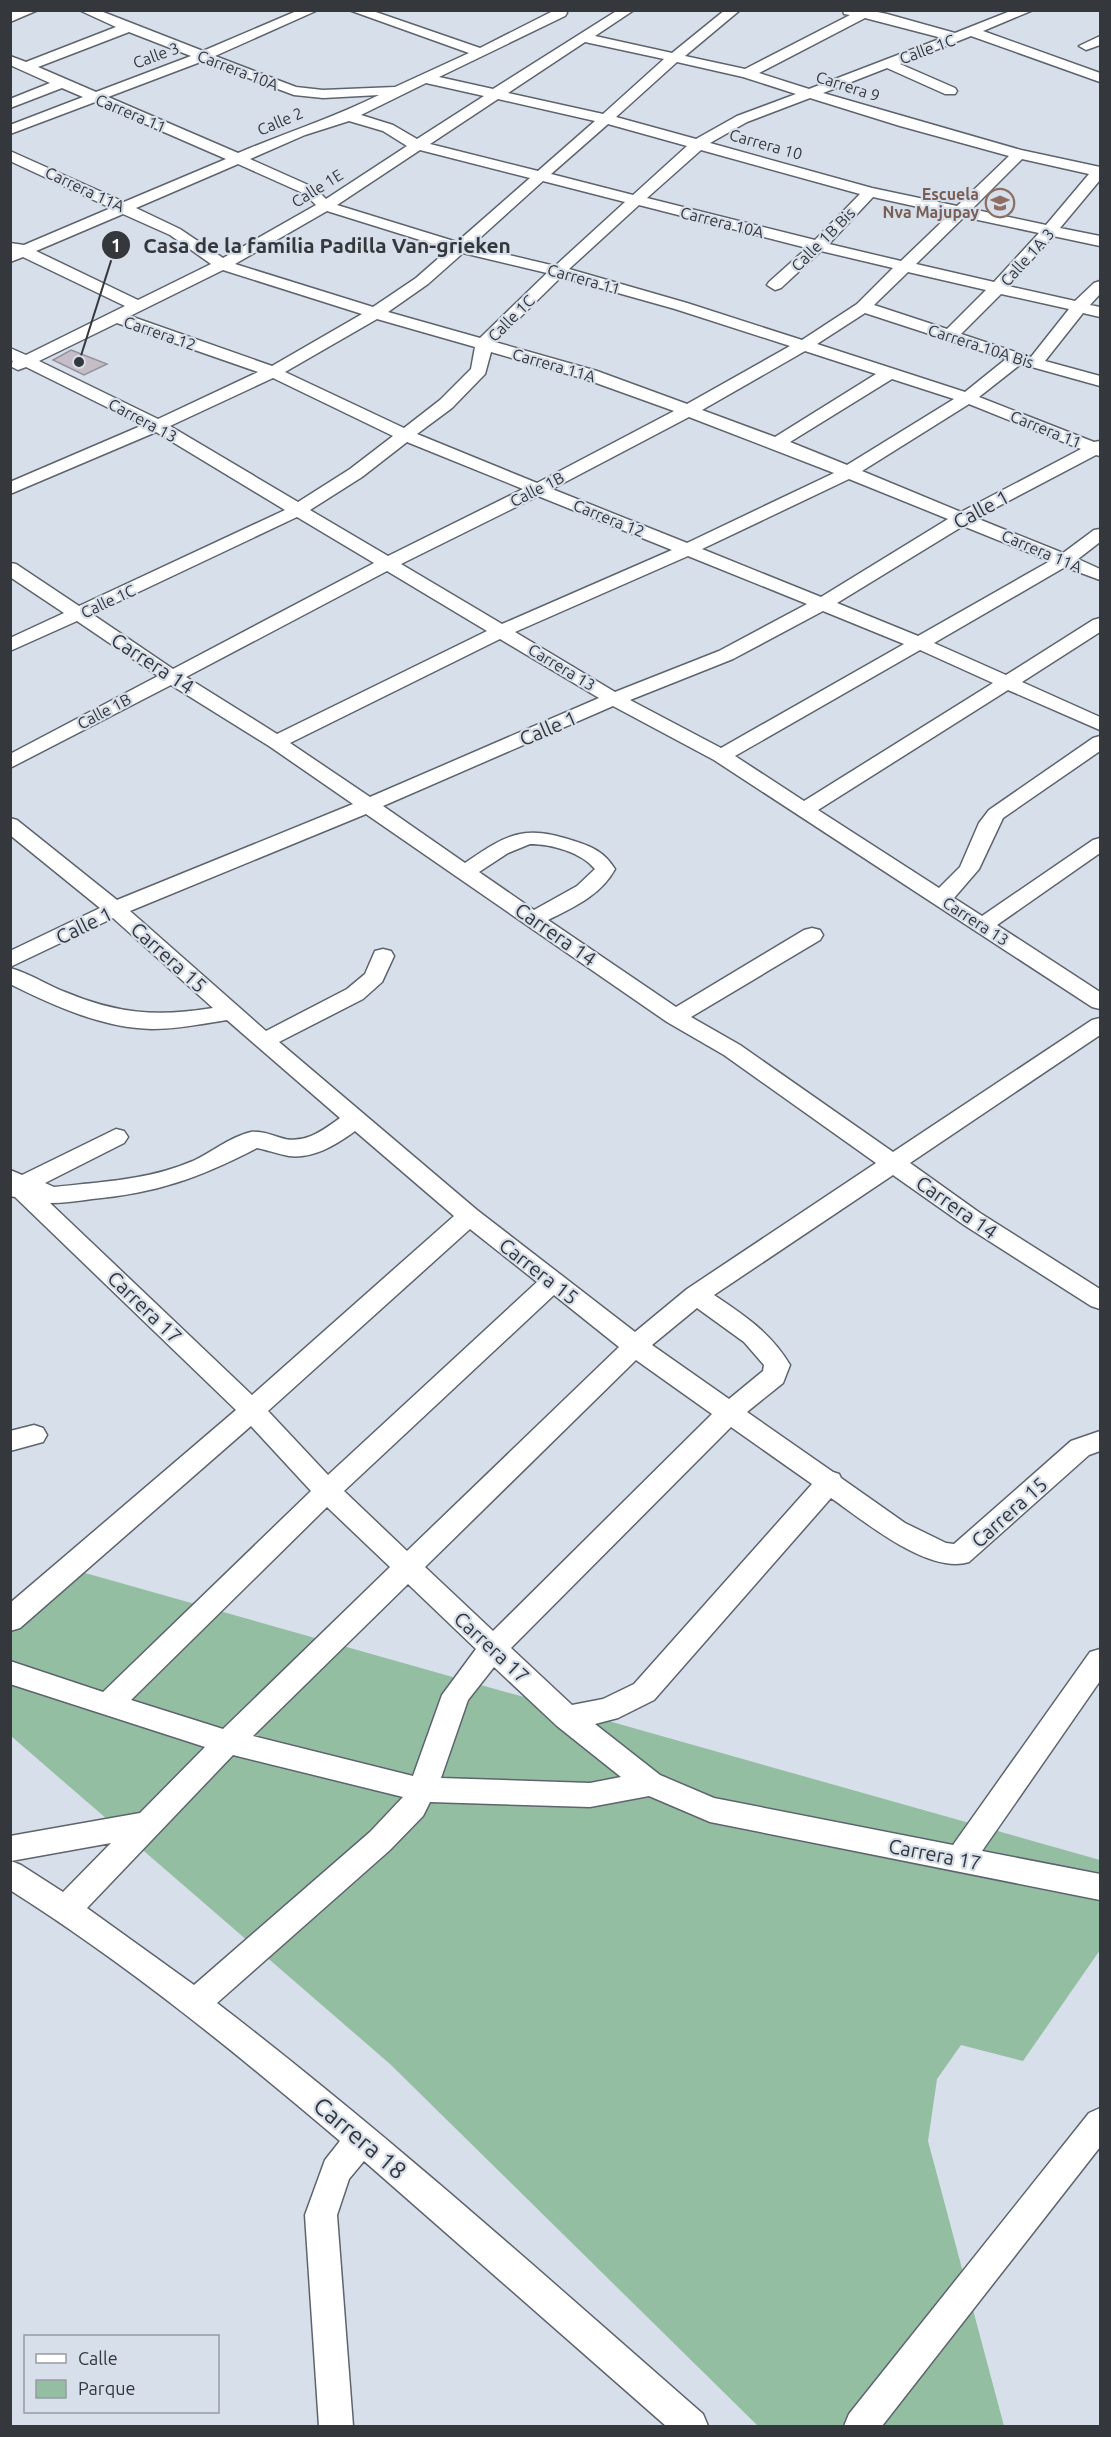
<svg xmlns="http://www.w3.org/2000/svg" width="1111" height="2437" viewBox="0 0 1111 2437" font-family="Ubuntu,sans-serif">
<style>
.green{fill:#94bea1}
.building{fill:#c5bec8;stroke:#98919a;stroke-width:1.5}
.lines{fill:none;stroke-linecap:round;stroke-linejoin:round}
.minor-casing{stroke:#5e646d;stroke-width:3}
.minor{fill:#fff;fill-rule:evenodd}
.labels{text-anchor:middle;dominant-baseline:central;stroke-width:4.5;stroke-linejoin:round;paint-order:stroke}
.far-street-label{font-size:16px;fill:#34373b;stroke:#d7dfea}
.far-education-label{font-size:16px;font-weight:bold;fill:#785e54;stroke:#d7dfea;text-anchor:end}
.street-label{font-size:20px;fill:#34373b;stroke:#d7dfea}
.near-street-label{font-size:24px;fill:#34373b;stroke:#d7dfea}
.leader{fill:none;stroke:#34373b;stroke-width:2}
.callout-dot{fill:#34373b;stroke:#d7dfea;stroke-width:2}
.mark-label{font-size:18px;text-anchor:middle;font-weight:bold;fill:#fff}
.callout-label{font-size:21px;text-anchor:middle;font-weight:bold;fill:#34373b;stroke:#d7dfea;stroke-width:4.5;stroke-linejoin:round;paint-order:stroke}
</style>
<rect width="100%" height="100%" fill="#d7dfea"/>
<path class="green" d="M 71,1569 L 1100,1860 L 1100,1950 L 1023,2061 L 961,2045 L 937,2079 L 928,2141 L 1004,2426 L 758,2426 L 390,2064 L 11,1736 L 10,1622 Z"/>
<path class="building" d="M 71,350 L 107,364 L 84,375 L 53,360 Z"/>
<g class="lines">
<g class="minor-casing">
<path id="minor" d="M 18,10 L 38,10 L 10,22 L 10,13 Z
M 79,10 L 98,10 L 203,51 L 299,10 L 318,10 L 215,56 L 296,87 L 323,90 L 395,87 L 469,53 L 349,10 L 370,10 L 480,48 L 555,10 L 565,10 L 567,13 L 565,16 L 439,77 L 493,89 L 618,10 L 634,10 L 595,36 L 672,53 L 725,10 L 740,10 L 685,56 L 745,69 L 850,15 L 844,14 L 843,10 L 868,10 L 887,14 L 955,33 L 1013,10 L 1033,10 L 983,31 L 1100,73 L 1100,82 L 971,36 L 900,64 L 955,88 L 957,91 L 955,94 L 945,94 L 887,68 L 823,93 L 1021,150 L 1100,167 L 1100,180 L 1060,228 L 1100,236 L 1100,246 L 1053,236 L 1008,286 L 1075,301 L 1094,283 L 1100,281 L 1100,294 L 1090,305 L 1100,307 L 1100,317 L 1083,313 L 1045,361 L 1100,376 L 1100,386 L 1021,364 L 979,397 L 1094,442 L 1100,441 L 1100,456 L 1096,455 L 976,518 L 1063,553 L 1094,530 L 1100,529 L 1100,542 L 1078,559 L 1100,569 L 1100,580 L 1065,567 L 934,643 L 1006,675 L 1093,620 L 1100,618 L 1100,632 L 1022,682 L 1100,717 L 1100,730 L 1008,690 L 818,810 L 939,888 L 960,867 L 979,823 L 989,810 L 1093,738 L 1100,736 L 1100,751 L 1003,818 L 979,869 L 954,898 L 982,916 L 1093,840 L 1100,838 L 1100,853 L 997,925 L 1100,992 L 1100,1009 L 1092,1007 L 714,760 L 613,706 L 383,806 L 465,863 C 507,834 524,824 574,841 C 593,847 604,852 615,869 C 601,895 574,907 548,920 L 676,1007 L 804,930 L 812,928 L 820,930 L 823,935 L 820,940 L 691,1017 L 740,1045 L 893,1152 L 1092,1020 L 1100,1018 L 1100,1035 L 910,1163 L 980,1213 L 1100,1289 L 1100,1309 L 1091,1306 L 964,1225 L 893,1175 L 714,1295 C 744,1315 771,1333 790,1365 L 783,1383 L 747,1412 L 833,1472 L 839,1474 L 841,1478 L 905,1523 L 946,1543 L 954,1544 L 1071,1441 L 1100,1431 L 1100,1451 L 1089,1455 L 969,1562 C 928,1575 863,1520 831,1498 L 654,1700 L 618,1718 L 595,1724 L 660,1775 L 714,1798 L 953,1845 L 1090,1652 L 1100,1649 L 1100,1681 L 982,1851 L 1100,1874 L 1100,1900 L 710,1822 L 649,1796 L 590,1807 L 430,1802 L 423,1816 L 390,1850 L 217,2003 C 385,2132 543,2274 703,2414 L 708,2426 L 666,2426 L 364,2161 L 349,2179 L 337,2215 L 353,2426 L 319,2426 L 305,2215 L 325,2160 L 340,2141 C 235,2052 127,1964 10,1890 L 10,1836 L 140,1813 L 205,1747 L 10,1684 L 10,1661 L 103,1692 L 311,1491 L 251,1426 L 20,1628 L 10,1631 L 10,1603 L 236,1410 L 15,1197 L 10,1196 L 10,1170 L 22,1175 L 116,1129 L 124,1131 L 128,1137 L 124,1143 L 45,1183 L 54,1187 C 101,1182 149,1180 193,1161 C 212,1152 230,1137 251,1132 C 260,1131 269,1134 278,1137 C 302,1146 321,1132 340,1118 L 227,1020 C 202,1024 177,1029 152,1029 C 103,1028 54,1006 10,984 L 10,968 C 29,973 47,985 65,992 C 117,1014 157,1017 213,1008 L 113,918 L 10,967 L 10,951 L 100,908 L 10,835 L 10,818 L 17,820 L 117,900 L 353,804 L 269,746 L 171,685 L 10,768 L 10,754 L 158,676 L 77,621 L 10,651 L 10,638 L 64,613 L 10,577 L 10,563 L 16,564 L 79,606 L 285,510 L 156,432 L 10,494 L 10,482 L 143,425 L 26,367 L 18,370 L 10,366 L 13,361 L 10,360 L 10,348 L 26,355 L 125,306 L 23,257 L 10,262 L 10,243 L 24,245 L 111,208 L 10,161 L 10,151 L 124,202 L 226,159 L 95,102 L 10,134 L 10,125 L 83,97 L 62,88 L 10,108 L 10,99 L 50,83 L 10,65 L 10,56 L 26,62 L 116,27 ZM 865,18 L 942,38 L 809,89 L 759,73 ZM 129,32 L 191,56 L 96,92 L 38,67 ZM 585,42 L 664,59 L 603,114 L 508,93 ZM 203,61 L 294,95 L 323,98 L 379,95 C 333,118 285,133 238,153 L 108,97 ZM 677,62 L 743,77 L 796,94 L 737,116 L 696,139 L 616,117 ZM 426,83 L 484,96 L 417,139 L 393,125 L 361,115 ZM 810,98 L 900,126 L 1009,156 L 957,206 L 872,188 L 710,143 L 747,122 ZM 498,99 L 595,121 L 538,171 L 430,144 ZM 349,121 L 383,131 L 407,146 L 326,199 L 315,188 L 250,159 L 305,135 ZM 608,124 L 687,146 L 633,195 L 551,174 ZM 420,150 L 530,178 L 457,242 L 337,205 ZM 701,150 L 860,194 L 815,240 L 647,198 ZM 1022,159 L 1089,174 L 1046,225 L 972,209 ZM 238,164 L 305,194 L 316,205 L 223,258 L 180,229 L 136,208 ZM 543,181 L 625,202 L 555,266 L 471,246 ZM 873,197 L 950,214 L 901,261 L 829,244 ZM 639,205 L 807,248 L 769,282 L 767,285 L 775,290 L 781,288 L 821,251 L 893,268 L 857,304 L 802,340 L 687,303 L 569,269 ZM 327,211 L 449,249 L 416,278 L 373,307 L 235,264 ZM 123,214 L 170,235 L 211,264 L 138,300 L 36,251 ZM 964,217 L 1039,233 L 994,282 L 916,264 ZM 463,253 L 547,273 L 480,338 L 388,312 L 428,284 ZM 223,270 L 362,314 L 272,366 L 130,316 ZM 908,272 L 986,290 L 947,329 L 874,305 ZM 561,277 L 675,309 L 790,346 L 687,404 L 597,371 L 495,342 ZM 1001,294 L 1069,309 L 1031,357 L 961,334 ZM 865,313 L 1006,359 L 965,392 L 817,344 ZM 377,319 L 475,347 L 471,369 L 440,400 L 404,428 L 285,372 ZM 117,323 L 258,372 L 158,419 L 39,361 ZM 805,351 L 876,374 L 775,437 L 702,410 ZM 491,352 L 585,379 L 674,411 L 537,483 L 417,434 L 452,408 L 485,374 ZM 273,378 L 393,436 L 350,469 L 298,502 L 170,426 ZM 892,379 L 954,399 L 847,465 L 790,442 ZM 969,404 L 1081,449 L 961,512 L 862,471 ZM 689,417 L 834,473 L 687,543 L 552,489 ZM 407,442 L 523,489 L 388,556 L 310,510 L 362,477 ZM 849,479 L 948,519 L 821,597 L 702,549 ZM 538,496 L 672,550 L 502,624 L 401,564 ZM 297,517 L 374,563 L 173,669 L 92,614 ZM 963,526 L 1050,561 L 918,636 L 837,603 ZM 688,556 L 807,604 L 719,651 L 615,692 L 515,632 ZM 387,571 L 487,631 L 277,734 L 186,677 ZM 823,611 L 904,644 L 721,748 L 630,700 L 733,659 ZM 500,639 L 599,698 L 370,797 L 290,743 ZM 920,650 L 993,683 L 804,801 L 735,756 ZM 366,814 L 667,1022 L 724,1055 L 876,1163 L 687,1289 L 635,1332 L 477,1210 L 279,1042 L 363,999 L 382,982 L 394,956 L 391,951 L 383,949 L 375,951 L 365,974 L 347,989 L 266,1031 L 130,911 ZM 530,844 C 551,844 581,852 595,869 L 577,886 L 534,910 L 479,872 L 508,853 ZM 355,1131 L 454,1216 L 252,1395 L 50,1203 C 64,1203 78,1201 92,1199 C 157,1193 199,1178 257,1148 C 267,1150 278,1154 289,1156 C 313,1159 336,1145 355,1131 ZM 470,1229 L 537,1282 L 328,1475 L 268,1411 ZM 554,1295 L 619,1347 L 407,1551 L 344,1491 ZM 697,1308 L 744,1342 L 764,1365 L 763,1371 L 729,1399 L 652,1345 ZM 636,1360 L 712,1414 L 493,1631 L 425,1567 ZM 731,1427 L 812,1484 L 634,1684 L 603,1699 L 572,1705 L 511,1648 ZM 327,1507 L 390,1567 L 223,1729 L 131,1700 ZM 408,1584 L 476,1649 L 442,1695 L 413,1776 L 253,1736 ZM 494,1667 L 557,1726 L 621,1777 L 590,1783 L 441,1778 L 468,1700 ZM 233,1755 L 403,1797 L 370,1832 L 194,1985 L 87,1908 ZM 111,1843 L 63,1892 L 21,1865 L 11,1861 Z
M 1100,36 L 1100,45 L 1086,50 L 1079,46 Z
M 34,1425 L 43,1428 L 47,1435 L 43,1442 L 10,1451 L 10,1431 Z
M 1100,2108 L 1100,2147 L 882,2426 L 844,2426 L 849,2414 L 1089,2113 Z"/>
</g>
<use href="#minor" class="minor"/>
</g>
<defs>
<g id="school-ring" transform="scale(1.5)"><circle r="9.5" fill="#d7dfea" stroke="#8d6e63" stroke-width="1.5"/><path d="M0-5L7-2L0 1L-7-2ZM-4 1L0 2.5L4 1V4Q0 6-4 4Z" fill="#8d6e63"/></g>
</defs>
<g fill-rule="evenodd">
<use href="#school-ring" x="1000" y="203"/>
</g>
<g class="labels">
<g class="far-street-label">
<text transform="translate(927 49) rotate(-20)">Calle 1C</text>
<text transform="translate(156 55) rotate(-20)">Calle 3</text>
<text transform="translate(238 70) rotate(21)">Carrera 10A</text>
<text transform="translate(848 86) rotate(18)">Carrera 9</text>
<text transform="translate(131 113) rotate(23)">Carrera 11</text>
<text transform="translate(280 121) rotate(-23)">Calle 2</text>
<text transform="translate(766 144) rotate(16)">Carrera 10</text>
<text transform="translate(317 188) rotate(-32)">Calle 1E</text>
<text transform="translate(85 189) rotate(25)">Carrera 11A</text>
<text transform="translate(722 222) rotate(14)">Carrera 10A</text>
<text transform="translate(823 239) rotate(-45)">Calle 1B Bis</text>
<text transform="translate(1027 257) rotate(-48)">Calle 1A 3</text>
<text transform="translate(584 279) rotate(16)">Carrera 11</text>
<text transform="translate(511 318) rotate(-45)">Calle 1C</text>
<text transform="translate(160 333) rotate(19)">Carrera 12</text>
<text transform="translate(981 346) rotate(18)">Carrera 10A Bis</text>
<text transform="translate(554 365) rotate(16)">Carrera 11A</text>
<text transform="translate(143 420) rotate(28)">Carrera 13</text>
<text transform="translate(1046 429) rotate(22)">Carrera 11</text>
<text transform="translate(537 489) rotate(-27)">Calle 1B</text>
<text transform="translate(609 518) rotate(22)">Carrera 12</text>
<text transform="translate(1042 551) rotate(23)">Carrera 11A</text>
<text transform="translate(108 601) rotate(-25)">Calle 1C</text>
<text transform="translate(562 667) rotate(31)">Carrera 13</text>
<text transform="translate(104 711) rotate(-28)">Calle 1B</text>
<text transform="translate(976 921) rotate(33)">Carrera 13</text>
</g>
<g class="far-education-label">
<text x="979" y="194">Escuela<tspan x="979" dy="18">Nva Majupay</tspan></text>
</g>
<g class="street-label">
<text transform="translate(981 509) rotate(-28)">Calle 1</text>
<text transform="translate(153 663) rotate(33)">Carrera 14</text>
<text transform="translate(548 728) rotate(-23)">Calle 1</text>
<text transform="translate(84 925) rotate(-26)">Calle 1</text>
<text transform="translate(556 934) rotate(35)">Carrera 14</text>
<text transform="translate(169 957) rotate(42)">Carrera 15</text>
<text transform="translate(957 1207) rotate(35)">Carrera 14</text>
<text transform="translate(539 1271) rotate(38)">Carrera 15</text>
<text transform="translate(145 1307) rotate(44)">Carrera 17</text>
<text transform="translate(1009 1512) rotate(-42)">Carrera 15</text>
<text transform="translate(492 1647) rotate(43)">Carrera 17</text>
<text transform="translate(935 1854) rotate(11)">Carrera 17</text>
</g>
<g class="near-street-label">
<text transform="translate(360 2138) rotate(40)">Carrera 18</text>
</g>
</g>
<path class="leader" d="M79 362L116 245"/>
<g class="callout-dot">
<circle cx="79" cy="362" r="6"/>
<circle cx="116" cy="245" r="15"/>
</g>
<g class="mark-label">
<text x="116" y="252">1</text>
</g>
<g class="callout-label">
<text x="327" y="253">Casa de la familia Padilla Van-grieken</text>
</g>
<rect width="1111" height="2437" fill="none" stroke="#34373b" stroke-width="24"/>
<rect x="24" y="2335" width="195" height="78" fill="#d7dfea" stroke="#969ca4" stroke-width="1.5"/>
<rect x="36" y="2354" width="30" height="9" fill="#ffffff" stroke="#969ca4" stroke-width="1.5"/>
<text x="78" y="2365" font-size="18" fill="#34373b">Calle</text>
<rect x="36" y="2380" width="30" height="18" fill="#94bea1" stroke="#969ca4" stroke-width="1.5"/>
<text x="78" y="2395" font-size="18" fill="#34373b">Parque</text>
</svg>
